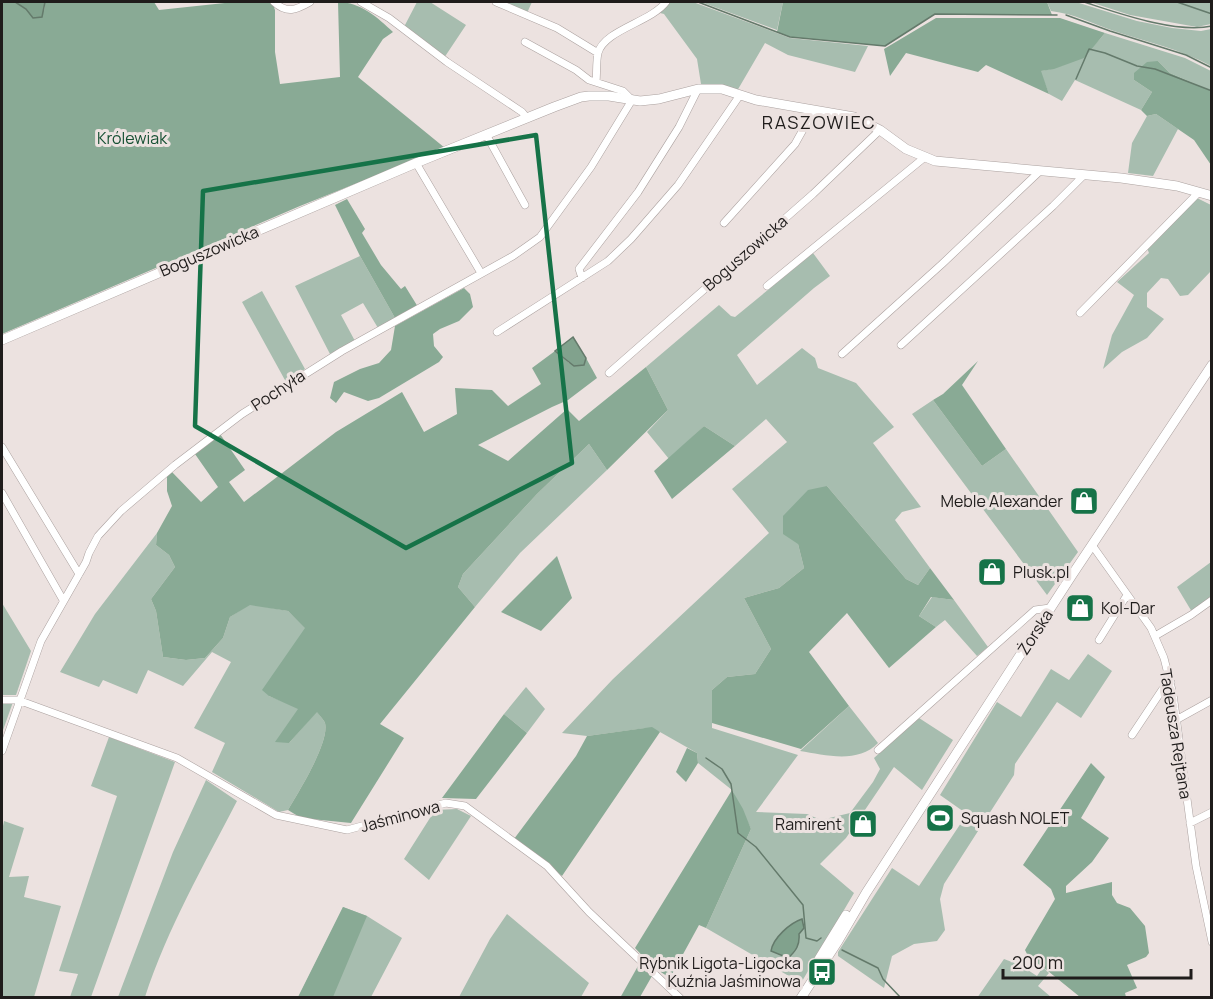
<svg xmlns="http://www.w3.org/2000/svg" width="1213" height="999" viewBox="0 0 1213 999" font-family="Manrope,sans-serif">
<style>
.green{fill:#a7bdaf}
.forest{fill:#89aa95}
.water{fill:#81a28d;stroke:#647a6b;stroke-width:1.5}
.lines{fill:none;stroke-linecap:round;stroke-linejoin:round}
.stream{stroke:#647a6b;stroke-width:1.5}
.street-casing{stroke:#aba19f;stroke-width:8}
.secondary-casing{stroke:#aba19f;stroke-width:10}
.street{stroke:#fff;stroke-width:7}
.secondary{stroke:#fff;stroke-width:9}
.marked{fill:none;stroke:#167348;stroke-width:4.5;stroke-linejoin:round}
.labels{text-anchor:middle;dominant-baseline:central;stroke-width:6;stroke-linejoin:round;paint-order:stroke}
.park-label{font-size:16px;fill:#165033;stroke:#ece2e0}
.street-label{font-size:16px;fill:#1f1c1b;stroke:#ece2e0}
.poi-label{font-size:16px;fill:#1f1c1b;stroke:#ece2e0;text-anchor:end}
.neighbourhood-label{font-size:18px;letter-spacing:1.5px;fill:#1f1c1b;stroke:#ece2e0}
</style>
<rect width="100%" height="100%" fill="#ece2e0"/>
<path class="green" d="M 417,2 L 430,2 L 466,25 L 444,58 L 402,25 L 405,25 Z
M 504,2 L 532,2 L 527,13 Z
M 668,2 L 693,2 L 790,38 L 868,46 L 855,72 L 788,55 L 765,43 L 737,91 L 713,84 L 701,84 L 697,59 L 664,14 L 660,13 Z
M 701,2 L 783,2 L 777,30 Z
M 1047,2 L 1076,2 L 1137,21 L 1172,28 L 1201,31 L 1211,29 L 1211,66 C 1180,49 1147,42 1114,31 C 1091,23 1075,14 1051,11 Z
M 1090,2 L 1211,2 L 1211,24 L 1197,27 L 1130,15 Z
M 1105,33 L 1185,58 L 1211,71 L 1211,91 L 1170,73 L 1158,61 L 1134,80 L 1152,92 L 1141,110 L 1075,80 L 1062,101 L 1049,94 L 1040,71 C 1066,68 1089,53 1105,33 Z
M 1156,114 L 1178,129 L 1153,176 L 1128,173 L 1132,143 L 1147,116 Z
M 1197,198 L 1211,205 L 1211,271 L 1188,295 L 1180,296 L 1168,279 L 1161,278 L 1147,293 L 1147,307 L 1164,319 L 1147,338 L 1122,352 L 1103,369 L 1112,335 L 1134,295 L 1117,282 L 1149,253 L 1147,248 Z
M 813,253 L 830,276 L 814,288 L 737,355 L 757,385 L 802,348 L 815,358 L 818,368 L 856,383 L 894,427 L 873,443 L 921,507 L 902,512 L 895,520 L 930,568 L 918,585 L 906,579 L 827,486 L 798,544 L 804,568 L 779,588 L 744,598 L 771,649 L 755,674 L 727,677 L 712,690 L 712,728 L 798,755 L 756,812 L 807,814 L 821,820 L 850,813 L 873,782 L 880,769 L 874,758 L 919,718 L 953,740 L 922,790 L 894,767 L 846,838 L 820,864 L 854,893 L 801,983 L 706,928 L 751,829 L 732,790 L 698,763 L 697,753 L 660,732 L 646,728 L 587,736 L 562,733 L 613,679 L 769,533 L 732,489 L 787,442 L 766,419 L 735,446 L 704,426 L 669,459 L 647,432 L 668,410 L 646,367 L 719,305 L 731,316 L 735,317 Z
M 360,256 L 395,318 L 378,328 L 363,303 L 341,315 L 355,341 L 330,354 L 295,286 Z
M 262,291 L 305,369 L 286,382 L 242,302 Z
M 933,400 L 982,466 L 1006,449 L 1078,552 L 1047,595 L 912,414 Z
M 589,444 L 607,470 L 520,553 L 475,607 L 458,587 L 463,574 L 537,494 Z
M 157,533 L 156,545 L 169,555 L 175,567 L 151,599 L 156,611 L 163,657 L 186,660 L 205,658 L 223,638 L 230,617 L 250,604 L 288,611 L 306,628 L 269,696 L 299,708 L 289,743 L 317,711 C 319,715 324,720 325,723 C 330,742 298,793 288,810 L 279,812 L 212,772 L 225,743 L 194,728 L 231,662 L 212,652 L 183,686 L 148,670 L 137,694 L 103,680 L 99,687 L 60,672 L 95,614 Z
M 1211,562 L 1211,599 L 1192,612 L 1177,587 Z
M 932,597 L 954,600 L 988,647 L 977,656 L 945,620 L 936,627 L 919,616 Z
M 2,603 L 31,651 L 16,695 L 2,695 Z
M 1088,654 L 1112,671 L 1081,718 L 1057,702 L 1015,764 L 1014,775 L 944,884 L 940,899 L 945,930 L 937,941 L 914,944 L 892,956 L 884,988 L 838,956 L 838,952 L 892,868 L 919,886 L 967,814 L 940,795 L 997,702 L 1021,717 L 1051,669 L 1069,680 Z
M 526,687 L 545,709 L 527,733 L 504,714 Z
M 2,702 L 13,702 L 2,733 Z
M 849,706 L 878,743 C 858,764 825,755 800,751 Z
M 109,737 L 175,762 L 91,997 L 70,997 L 78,974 L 59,971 L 117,796 L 91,786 Z
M 206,780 L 237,801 C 204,865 167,929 145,997 L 118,997 L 173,852 Z
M 457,809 L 471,816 L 429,880 L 404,859 L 435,810 Z
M 4,821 L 24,828 L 9,877 L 29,876 L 24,897 L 61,906 L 34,997 L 2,997 L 2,831 Z
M 343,907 L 367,916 L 402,938 L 371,997 L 298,998 Z
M 507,914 L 589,983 L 581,997 L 459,997 L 490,939 Z
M 1004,959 L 1020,965 L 1037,976 L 1043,967 L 1049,973 L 1038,986 L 1051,997 L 977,998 Z"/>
<path class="forest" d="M 2,2 L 15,2 L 26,9 L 44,11 L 45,2 L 154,2 L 159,10 L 234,2 L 272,2 L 275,10 L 275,52 L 280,84 L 340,77 L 338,2 C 361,2 378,18 393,32 L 383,39 L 358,77 L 445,148 L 300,206 L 2,334 Z
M 783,2 L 1047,2 L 1052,15 L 935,14 L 885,46 L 790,37 L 777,32 Z
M 936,18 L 1060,18 L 1105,33 L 1084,58 L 1054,69 L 1041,71 L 1049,94 L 986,65 L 978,72 L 906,53 L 890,76 L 884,49 Z
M 1158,61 L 1170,73 L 1211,91 L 1211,165 L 1194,140 L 1156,114 L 1147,116 L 1141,110 L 1152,92 L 1134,80 L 1134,73 L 1147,62 Z
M 347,199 L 365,229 L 362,233 L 381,265 L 401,289 L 405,286 L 418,307 L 395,318 L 360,256 L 335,205 Z
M 464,288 L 470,294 L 473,307 L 459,321 L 440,329 L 433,334 L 434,346 L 443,357 L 439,362 L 379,398 L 368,401 L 344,392 L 336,403 L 330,398 L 334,382 L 360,369 L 379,363 L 391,350 L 395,326 Z
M 555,351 L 569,363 L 584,365 L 586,358 L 597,378 L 568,400 L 552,407 L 478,445 L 508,461 L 567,409 L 579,421 L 646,367 L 668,410 L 607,470 L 589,444 L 537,494 L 463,574 L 458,587 L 475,607 L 380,724 L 404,738 L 351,823 L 301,818 L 288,810 C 298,793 330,742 325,723 C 324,720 319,715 317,712 L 289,743 L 275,742 L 298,709 L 269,696 L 262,690 L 305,628 L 288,611 L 250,605 L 230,617 L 223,638 L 205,658 L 186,660 L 163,657 L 156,611 L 151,599 L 175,567 L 169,555 L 156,545 L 157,533 L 172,506 L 167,491 L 167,476 L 172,472 L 201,502 L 218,487 L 195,454 L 220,434 L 245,470 L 229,482 L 244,502 L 336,432 L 402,392 L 424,432 L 457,414 L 455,388 L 492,390 L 508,406 L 541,384 L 532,368 Z
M 978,361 L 962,385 L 1006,449 L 982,466 L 933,400 L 943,394 Z
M 704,426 L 735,446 L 672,499 L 654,471 Z
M 827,486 L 906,579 L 918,585 L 930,568 L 954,600 L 931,597 L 919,616 L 936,627 L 889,668 L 847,613 L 809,652 L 849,706 L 801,749 L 712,723 L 712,690 L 727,677 L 755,674 L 771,649 L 744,598 L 779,588 L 804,568 L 798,544 L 783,534 L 783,516 L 808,490 Z
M 557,556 L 572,598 L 541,631 L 501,612 Z
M 504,714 L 527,733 L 476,799 L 442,798 Z
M 652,727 L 660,732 L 562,876 L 514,839 L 576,756 L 587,736 Z
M 687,748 L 697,753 L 698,763 L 686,782 L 676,772 Z
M 1091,763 L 1105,777 L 1081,818 L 1109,838 L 1092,862 L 1066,886 L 1066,893 L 1112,882 L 1112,895 L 1117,903 L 1130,908 L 1145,926 L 1149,953 L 1146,957 L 1127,965 L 1137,988 L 1125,993 L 1126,997 L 1080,997 L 1043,967 L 1029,958 L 1025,950 L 1055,899 L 1051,889 L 1023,865 Z
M 732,790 L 743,809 L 751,829 L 706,928 L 699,925 L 670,978 L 653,967 L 635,948 Z
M 343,907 L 367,916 L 333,997 L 298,997 Z
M 638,966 L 652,976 L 640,997 L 620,998 Z"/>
<path class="water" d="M 15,2 L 45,2 L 42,17 L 33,18 L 26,9 Z
M 573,337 L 586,358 L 584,365 L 574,366 L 555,351 Z
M 802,919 L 804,928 L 799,934 C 800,945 796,951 788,958 L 771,951 C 773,938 790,923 802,919 Z"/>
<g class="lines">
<path class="stream" d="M 698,2 L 790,37 L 885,46 L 935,14 L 1057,15
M 1084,2 C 1118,13 1176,34 1212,26
M 1177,2 L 1212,14
M 1066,15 L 1110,31 L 1186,55 L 1212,68
M 1076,79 L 1089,49 L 1105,53 L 1137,66 L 1155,69 L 1212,91
M 706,758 L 722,769 L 731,784 L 738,833 L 756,847 L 803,905 L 806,938 L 817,941 L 821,938
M 842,950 L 878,968 L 883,979 L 901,998"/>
<g class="street-casing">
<path id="street" d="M 274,2 C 287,14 296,10 310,2
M 361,2 L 389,18 L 447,62 L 522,112 L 527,118
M 496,2 L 557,28 L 598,53
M 596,82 C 597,73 596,62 598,53 C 604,30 651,22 666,2
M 487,136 L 525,205
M 416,163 L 481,273
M 724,223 L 795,144 L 814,110
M 582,278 L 579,269 L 638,192 L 679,127 L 698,89
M 767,286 L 925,157
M 1080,313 L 1199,192
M 497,332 L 608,261 L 631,239 L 678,185 L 740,95
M 901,345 L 1053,206 L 1084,175
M 842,354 L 942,264 L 1040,171
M 609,373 L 813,194 L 880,130
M 2,447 L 79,574
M 2,493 L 63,600
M 1092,545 L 1151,628 L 1164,658 L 1173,694 L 1196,866 L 1212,942
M 1155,636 L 1191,615 L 1212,600
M 1099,640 L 1127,595
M 2,700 L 18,700 L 177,758 L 276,815 L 347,830 L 446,803 L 465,806 L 547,866 L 589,912 L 680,998
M 1176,720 L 1212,700
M 1132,735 L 1166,684 L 1171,682
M 878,750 L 1035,610 L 1050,608
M 2,751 L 41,641 L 86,562 L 89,553 L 98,536 L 121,511 L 175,465 L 242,414 L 342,351 L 513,256 L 540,237 L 591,167 L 632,100 L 623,91 L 589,80 L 576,70 L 525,42
M 1190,823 L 1212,812"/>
</g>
<g class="secondary-casing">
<path id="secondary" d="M 2,340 L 416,163 L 554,107 L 581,97 L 589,96 L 609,96 L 640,101 L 659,99 L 698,89 L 722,89 L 756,100 L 854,117 L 880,130 L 906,149 L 935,161 L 1121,178 L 1177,186 L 1212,196
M 819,959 L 846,915
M 801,998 L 838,941 L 866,893 L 1072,575 L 1212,365"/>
</g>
<use href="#street" class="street"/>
<use href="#secondary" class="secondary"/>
</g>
<path class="marked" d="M 536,135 L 572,463 L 406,548 L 195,426 L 203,191 Z"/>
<defs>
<g id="shop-square" transform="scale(1.5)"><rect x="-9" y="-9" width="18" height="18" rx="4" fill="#167348" stroke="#ece2e0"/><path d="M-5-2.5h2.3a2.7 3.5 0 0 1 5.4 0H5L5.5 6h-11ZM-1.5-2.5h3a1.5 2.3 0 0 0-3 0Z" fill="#fff"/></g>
<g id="stadium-square" transform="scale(1.5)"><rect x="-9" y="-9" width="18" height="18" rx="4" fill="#167348" stroke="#ece2e0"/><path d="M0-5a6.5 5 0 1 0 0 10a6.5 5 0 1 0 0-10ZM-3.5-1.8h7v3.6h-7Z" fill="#fff"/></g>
<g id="bus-square" transform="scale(1.5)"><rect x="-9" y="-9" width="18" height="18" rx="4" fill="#167348" stroke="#ece2e0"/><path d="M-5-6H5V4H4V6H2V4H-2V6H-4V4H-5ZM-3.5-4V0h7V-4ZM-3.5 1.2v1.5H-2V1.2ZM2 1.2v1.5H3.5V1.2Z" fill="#fff"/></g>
</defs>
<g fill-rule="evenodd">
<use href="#shop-square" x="1084" y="501"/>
<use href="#shop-square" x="992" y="572"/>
<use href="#shop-square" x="1080" y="608"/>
<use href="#stadium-square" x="940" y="818"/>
<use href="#shop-square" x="863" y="824"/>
<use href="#bus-square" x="822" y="972"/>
</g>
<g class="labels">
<g class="park-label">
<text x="132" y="138">Królewiak</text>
</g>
<g class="street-label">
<text transform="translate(209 251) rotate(-23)">Boguszowicka</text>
<text transform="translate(745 253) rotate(-41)">Boguszowicka</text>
<text transform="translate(278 390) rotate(-33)">Pochyła</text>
<text transform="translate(1035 632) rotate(-57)">Żorska</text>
<text transform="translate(1176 734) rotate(81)">Tadeusza Rejtana</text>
<text transform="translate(400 816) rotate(-15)">Jaśminowa</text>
</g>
<g class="poi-label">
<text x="1063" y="501">Meble Alexander</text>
<text x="1013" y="572" text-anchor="start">Plusk.pl</text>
<text x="1101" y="608" text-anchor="start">Kol-Dar</text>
<text x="961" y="818" text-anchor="start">Squash NOLET</text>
<text x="842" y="824">Ramirent</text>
<text x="801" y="963">Rybnik Ligota-Ligocka<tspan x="801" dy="18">Kuźnia Jaśminowa</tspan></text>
</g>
<g class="neighbourhood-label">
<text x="819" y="122">RASZOWIEC</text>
</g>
</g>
<rect width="1213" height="999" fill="none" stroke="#1f1c1b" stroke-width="6"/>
<path d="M1003 969v9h188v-9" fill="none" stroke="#1f1c1b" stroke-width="3"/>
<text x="1012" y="969" font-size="18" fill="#1f1c1b" stroke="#ece2e0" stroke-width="4.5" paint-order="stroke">200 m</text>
</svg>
